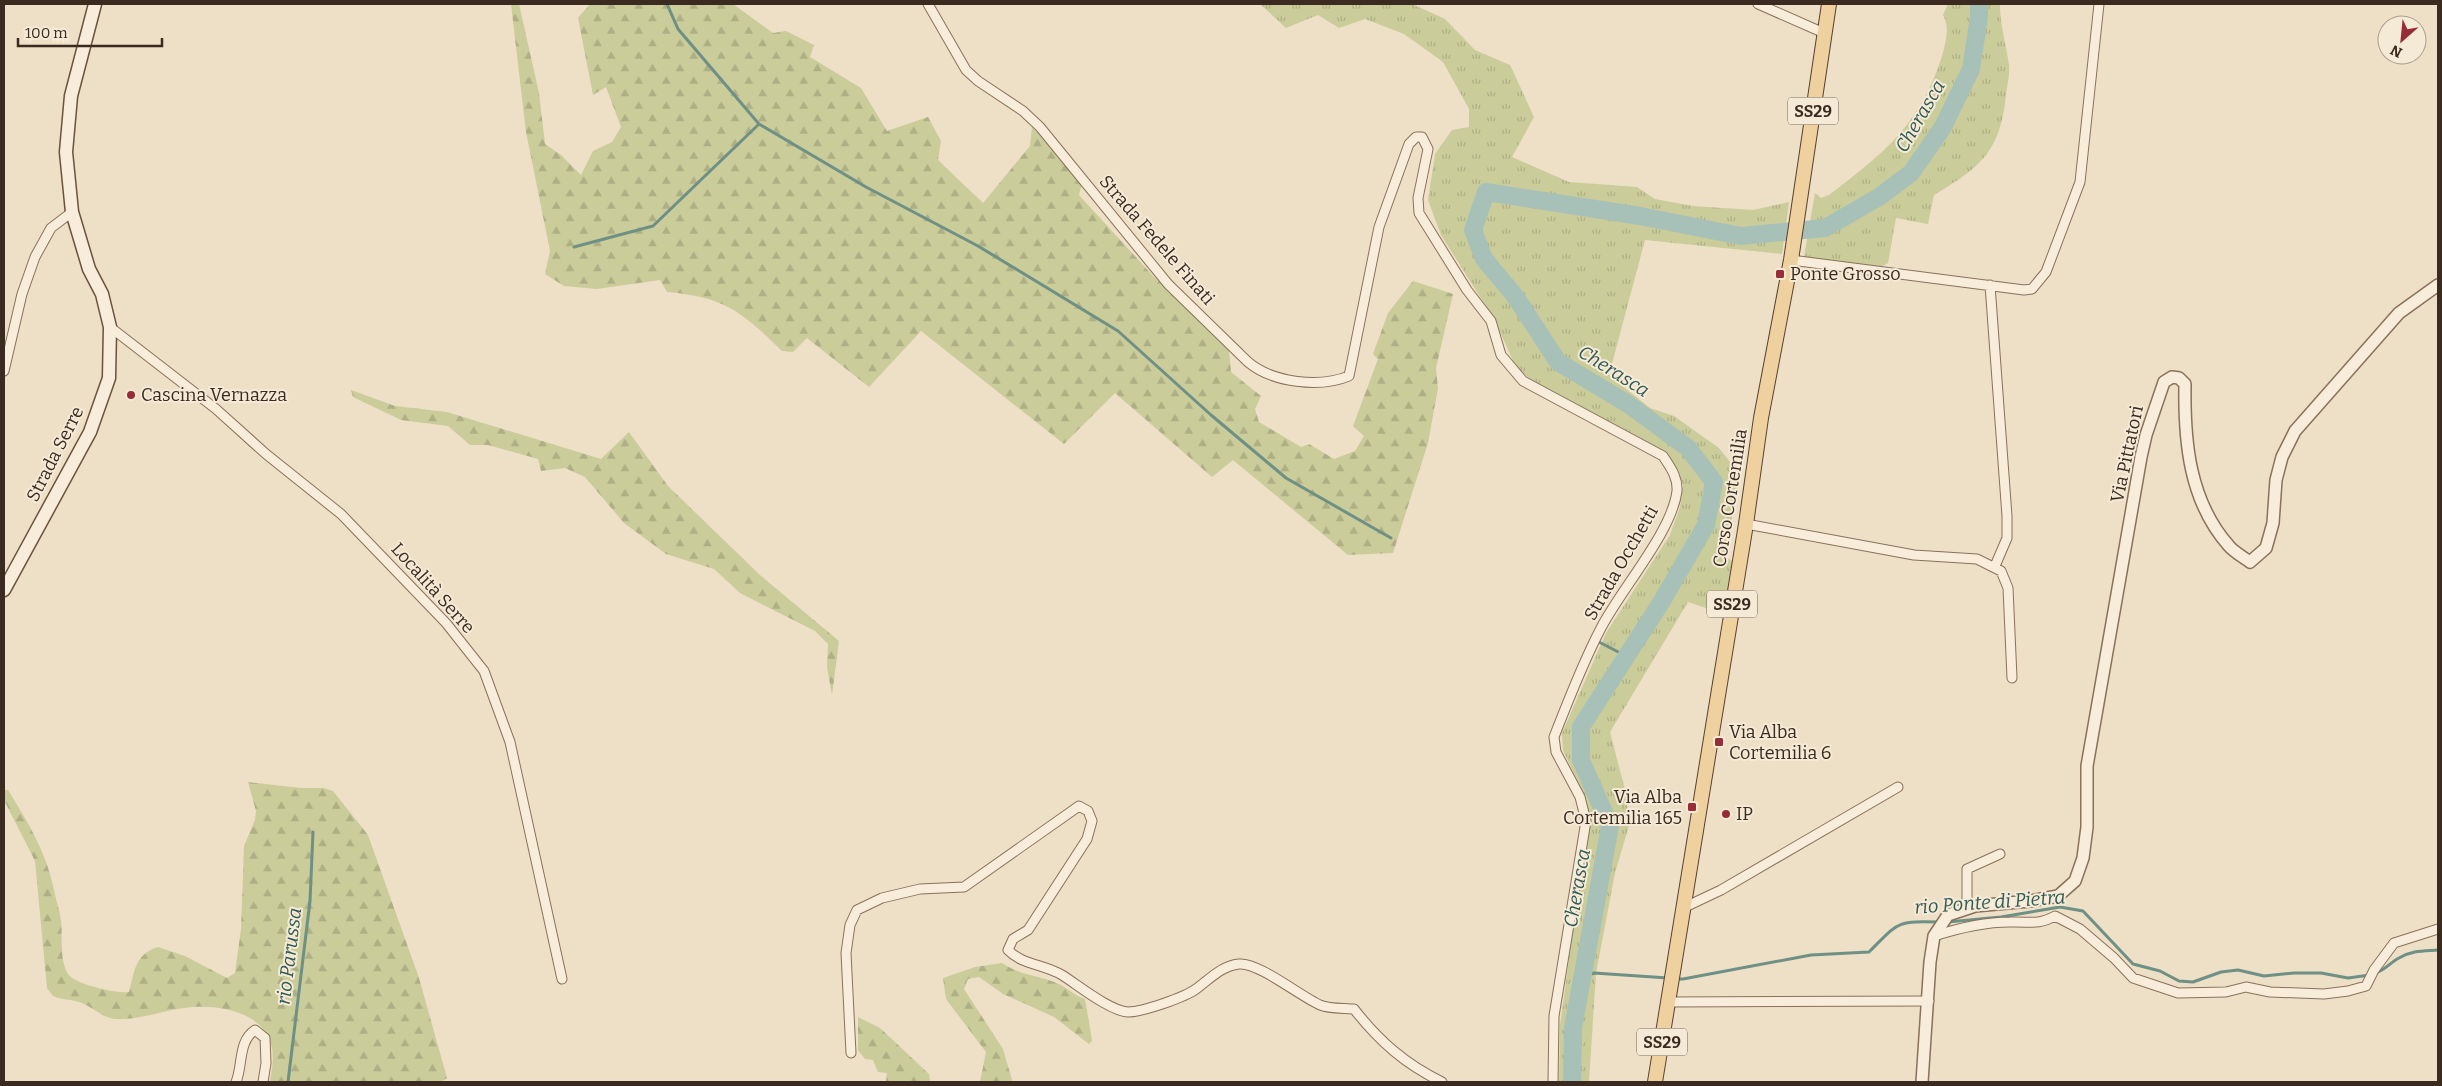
<svg xmlns="http://www.w3.org/2000/svg" width="2442" height="1086" viewBox="0 0 2442 1086" font-family="Bitter,serif">
<style>
.grass{fill:url(#grass-tufts)}
.forest{fill:url(#forest-firs)}
.lines{fill:none;stroke-linecap:round;stroke-linejoin:round}
.stream{stroke:#6e9085;stroke-width:3}
.river{stroke:#a8c1b8;stroke-width:18}
.minor-casing{stroke:#89715c;stroke-width:11}
.tertiary-casing{stroke:#89715c;stroke-width:14}
.secondary-casing{stroke:#6b523f;stroke-width:15}
.primary-casing{stroke:#573f30;stroke-width:16}
.minor{stroke:#f8edda;stroke-width:9}
.tertiary{stroke:#f8edda;stroke-width:11}
.secondary{stroke:#f8edda;stroke-width:12}
.primary{stroke:#efd1a0;stroke-width:14}
.poi-dot{fill:#972d36;stroke:#f5ead6;stroke-width:2}
.labels{text-anchor:middle;dominant-baseline:central;stroke-width:4;stroke-linejoin:round;paint-order:stroke}
.shield{fill:#f5ead6;stroke:#726457;stroke-width:1}
.shield-label{font-size:16px;font-weight:bold;fill:#3a2a20}
.street-label{font-size:18px;fill:#3a2a20;stroke:#f5ead6}
.poi-label{font-size:18px;fill:#3a2a20;stroke:#f5ead6;text-anchor:start}
.water-label{font-size:19px;font-style:italic;fill:#2f5953;stroke:#f5ead6}
</style>
<defs>
<pattern id="grass-tufts" width="24" height="20" patternUnits="userSpaceOnUse" patternTransform="scale(1.25)"><rect width="24" height="20" fill="#cacc9a"/><path d="M3 7l-1-3M5 7V3M7 7l1-3M15 17l-1-3M17 17v-4M19 17l1-3" fill="none" stroke="#aeaf84"/></pattern>
<pattern id="forest-firs" width="22" height="20" patternUnits="userSpaceOnUse" patternTransform="scale(1.25)"><rect width="22" height="20" fill="#cacc9a"/><path d="M5 1l3.5 6h-7zM16 11l3.5 6h-7z" fill="#aeaf84"/></pattern>
</defs>
<rect width="100%" height="100%" fill="#eedfc7"/>
<path class="grass" d="M 1260,4 L 1412,4 L 1445,19 L 1475,50 L 1510,65 L 1512,69 L 1534,117 L 1512,157 L 1569,182 L 1637,187 L 1655,199 L 1693,206 L 1753,210 L 1789,202 L 1782,254 L 1645,240 L 1609,375 L 1650,408 L 1674,416 L 1719,448 L 1730,462 L 1738,481 L 1725,556 L 1732,561 L 1724,614 L 1688,602 L 1610,732 L 1624,786 L 1630,822 L 1615,873 L 1596,973 L 1589,1082 L 1559,1082 L 1560,1025 L 1588,822 L 1586,800 L 1563,750 L 1562,733 L 1606,633 L 1670,535 L 1680,507 L 1683,486 L 1678,470 L 1666,453 L 1530,379 L 1516,367 L 1494,319 L 1441,235 L 1428,200 L 1435,154 L 1452,130 L 1469,127 L 1469,109 L 1443,62 L 1404,34 L 1365,19 L 1339,28 L 1318,15 L 1286,28 Z
M 1948,4 L 2000,4 C 2000,25 2006,44 2009,65 C 2010,74 2007,86 2006,95 C 2000,152 1981,167 1934,195 L 1928,224 L 1896,218 L 1888,263 L 1881,267 L 1804,257 L 1815,193 L 1821,198 L 1829,195 C 1883,154 1921,124 1942,56 C 1946,42 1950,27 1943,15 Z"/>
<path class="forest" d="M 511,4 L 519,4 L 539,93 L 545,144 L 561,155 L 581,175 L 593,151 L 612,142 L 621,127 L 606,87 L 593,95 L 578,18 L 590,4 L 733,4 L 773,33 L 786,31 L 814,45 L 810,57 L 861,88 L 887,131 L 928,117 L 941,141 L 938,160 L 983,203 L 1030,146 L 1032,127 L 1043,138 L 1082,184 L 1079,195 L 1155,278 L 1229,350 L 1231,372 L 1261,396 L 1255,409 L 1259,422 L 1301,447 L 1309,444 L 1334,459 L 1355,451 L 1364,436 L 1353,426 L 1378,359 L 1373,354 L 1388,313 L 1413,281 L 1453,294 L 1436,368 L 1438,388 L 1428,443 L 1393,553 L 1348,555 L 1233,460 L 1212,477 L 1115,393 L 1064,444 L 921,331 L 869,387 L 807,338 L 793,352 L 782,351 C 742,312 725,297 667,292 L 660,280 L 597,289 L 564,286 L 545,274 L 550,251 L 526,132 Z
M 351,390 L 395,406 L 447,412 L 601,459 L 629,432 L 668,486 L 760,575 L 839,641 L 832,695 L 827,667 L 828,644 L 815,631 L 740,593 L 714,569 L 666,554 L 624,523 L 585,477 L 565,468 L 541,471 L 538,459 L 488,445 L 470,445 L 448,426 L 401,420 L 353,397 Z
M 248,782 L 301,788 L 324,788 L 333,791 L 368,835 L 419,978 L 447,1078 L 441,1082 L 270,1082 C 272,1069 275,1054 270,1041 C 258,1009 212,1004 184,1008 C 160,1011 140,1020 116,1019 C 102,1018 92,1006 79,1002 C 70,999 61,1000 53,996 L 47,988 L 35,861 L 4,800 L 4,790 L 8,790 C 29,824 48,855 55,895 C 57,903 60,912 61,921 C 63,938 59,958 68,974 C 74,984 117,994 129,992 C 135,971 134,955 158,947 L 185,956 L 227,978 L 235,973 L 241,929 L 244,846 L 255,820 L 256,811 Z
M 1002,963 C 1023,977 1042,975 1061,985 C 1070,990 1075,996 1085,999 L 1092,1040 L 1089,1044 L 1054,1017 L 1003,994 L 979,977 L 968,979 L 964,989 L 1003,1049 L 1012,1080 L 1011,1082 L 980,1082 L 986,1052 L 946,999 L 943,978 L 975,967 Z
M 858,1017 L 880,1028 L 929,1074 L 930,1082 L 886,1082 L 887,1073 L 878,1072 L 873,1060 L 865,1059 L 858,1050 Z"/>
<g class="lines">
<path class="stream" d="M 667,4 L 678,29 L 759,124 L 866,187 L 978,246 L 1118,331 L 1211,415 L 1286,478 L 1391,538
M 574,247 L 653,226 L 759,124
M 1597,641 L 1628,657
M 1948,922 L 2001,917 L 2060,907 L 2083,911 L 2133,964 L 2160,971 L 2179,981 L 2193,982 L 2221,972 L 2238,970 L 2264,976 L 2294,973 L 2321,973 L 2348,978 L 2370,975
M 2376,973 C 2385,970 2391,962 2399,958 C 2412,950 2424,951 2438,950
M 1582,978 L 1594,973 L 1668,978
M 1675,979 L 1683,979 L 1811,955 L 1869,952 C 1899,922 1895,921 1939,922
M 288,1082 L 310,901 L 313,832"/>
<path class="river" d="M 1572,1082 L 1573,1028 L 1610,826 L 1581,760 L 1581,727 L 1662,601 L 1706,525 L 1714,482 L 1688,448 L 1628,404 L 1558,362 L 1515,296 L 1484,259 L 1473,230 L 1486,192 L 1640,216 L 1741,236 L 1825,228 L 1879,197 L 1911,173 L 1943,127 L 1971,69 L 1979,17 L 1979,4"/>
<g class="minor-casing">
<path id="minor" d="M 928,4 L 966,70 L 978,81 L 1023,111 L 1040,127 L 1168,284 L 1248,362 C 1273,383 1320,388 1349,376 L 1379,227 L 1409,144 L 1416,137 L 1422,137 L 1428,149 L 1418,198 L 1419,213 L 1467,290 L 1491,321 L 1501,355 L 1523,381 L 1663,456 C 1670,467 1678,477 1677,491 C 1672,532 1621,589 1601,628 C 1583,662 1568,701 1554,737 L 1556,752 L 1580,797 L 1586,821 L 1554,1016 L 1553,1082
M 1758,4 L 1824,33
M 1791,260 L 2024,290 L 2032,289 L 2046,272 L 2080,182 L 2099,4
M 1990,285 L 2007,516 L 2007,538 L 1995,566
M 110,327 L 216,409 L 266,454 L 341,514 L 446,623 L 484,671 L 510,742 L 562,979
M 4,371 L 22,294 L 35,257 L 51,228 L 72,212
M 1746,524 L 1914,555 L 1977,559 L 2001,571 L 2008,588 L 2012,678
M 1683,908 L 1721,890 L 1898,787
M 1967,908 L 1967,869 L 2000,854
M 1934,936 C 1959,928 1984,922 2010,922 C 2030,921 2036,926 2055,916 L 2080,929 L 2114,958 L 2133,978 L 2178,993 L 2226,992 L 2246,987 L 2270,992 L 2324,994 L 2348,991 L 2366,986 L 2374,970 L 2394,943 L 2438,929
M 1668,1002 L 1929,1001
M 851,1053 L 846,953 L 850,925 L 857,910 L 882,898 L 920,889 L 964,887 L 1079,806 L 1088,811 L 1092,821 L 1087,839 L 1028,930 L 1013,939 L 1008,950 C 1022,965 1044,964 1062,975 C 1078,985 1110,1011 1128,1012 C 1143,1012 1185,997 1196,989 C 1210,979 1221,966 1239,964 C 1258,962 1300,996 1320,1005 C 1329,1009 1343,1008 1354,1009 C 1379,1041 1405,1064 1442,1082
M 236,1082 C 243,1065 238,1041 255,1030 L 265,1038 L 266,1063 L 263,1082"/>
</g>
<g class="tertiary-casing">
<path id="tertiary" d="M 1922,1082 L 1930,962 L 1934,936 L 1948,915 L 1975,906 L 2030,901 L 2058,896 L 2075,881 L 2083,858 L 2087,827 L 2087,766 L 2141,457 L 2146,435 L 2164,382 L 2172,377 L 2179,378 L 2185,384 C 2184,441 2189,501 2229,546 C 2234,552 2243,557 2250,562 L 2266,548 L 2273,523 L 2276,480 L 2282,457 L 2295,431 L 2399,313 L 2438,285"/>
</g>
<g class="secondary-casing">
<path id="secondary" d="M 4,590 L 90,432 L 109,378 L 110,327 L 102,294 L 89,269 L 72,212 L 66,152 L 71,96 L 95,4"/>
</g>
<g class="primary-casing">
<path id="primary" d="M 1655,1082 L 1746,524 L 1761,418 L 1791,260 L 1829,4"/>
</g>
<use href="#minor" class="minor"/>
<use href="#tertiary" class="tertiary"/>
<use href="#secondary" class="secondary"/>
<use href="#primary" class="primary"/>
</g>
<g class="poi-dot">
<rect x="1775" y="269" width="10" height="10" rx="2.5"/>
<circle cx="131" cy="395" r="5"/>
<rect x="1714" y="737" width="10" height="10" rx="2.5"/>
<rect x="1687" y="802" width="10" height="10" rx="2.5"/>
<circle cx="1726" cy="814" r="5"/>
</g>
<g class="labels">
<g class="shield">
<rect x="1788" y="97.5" width="50" height="27" rx="4"/>
<rect x="1707" y="590.5" width="50" height="27" rx="4"/>
<rect x="1637" y="1028.5" width="50" height="27" rx="4"/>
</g>
<g class="shield-label">
<text x="1813" y="111">SS29</text>
<text x="1732" y="604">SS29</text>
<text x="1662" y="1042">SS29</text>
</g>
<g class="street-label">
<text transform="translate(1157 240) rotate(49)">Strada Fedele Finati</text>
<text transform="translate(55 454) rotate(-63)">Strada Serre</text>
<text transform="translate(2127 454) rotate(-78)">Via Pittatori</text>
<text transform="translate(1730 498) rotate(-81)">Corso Cortemilia</text>
<text transform="translate(1621 563) rotate(-60)">Strada Occhetti</text>
<text transform="translate(433 588) rotate(48)">Località Serre</text>
</g>
<g class="poi-label">
<text x="1790" y="274">Ponte Grosso</text>
<text x="141" y="395">Cascina Vernazza</text>
<text x="1729" y="732">Via Alba<tspan x="1729" dy="21">Cortemilia 6</tspan></text>
<text x="1682" y="797" text-anchor="end">Via Alba<tspan x="1682" dy="21">Cortemilia 165</tspan></text>
<text x="1736" y="814">IP</text>
</g>
<g class="water-label">
<text transform="translate(1920 116) rotate(-60)">Cherasca</text>
<text transform="translate(1614 371) rotate(32)">Cherasca</text>
<text transform="translate(1577 888) rotate(-80)">Cherasca</text>
<text transform="translate(1990 902) rotate(-4)">rio Ponte di Pietra</text>
<text transform="translate(289 956) rotate(-83)">rio Parussa</text>
</g>
</g>
<rect width="2442" height="1086" fill="none" stroke="#3a2a20" stroke-width="10"/>
<g transform="translate(2402 40) rotate(207)"><circle r="24" fill="#f5ead6" stroke="#aa9d8d"/>
<path d="M0-4L9 19L0 12L-9 19Z" fill="#972d36"/>
<text y="-8" font-size="14" font-weight="bold" text-anchor="middle" fill="#3a2a20">N</text>
</g>
<path d="M18 38v8h144v-8" fill="none" stroke="#3a2a20" stroke-width="2.5"/>
<text x="25" y="38" font-size="15" fill="#3a2a20" stroke="#f5ead6" stroke-width="4" paint-order="stroke">100 m</text>
</svg>
